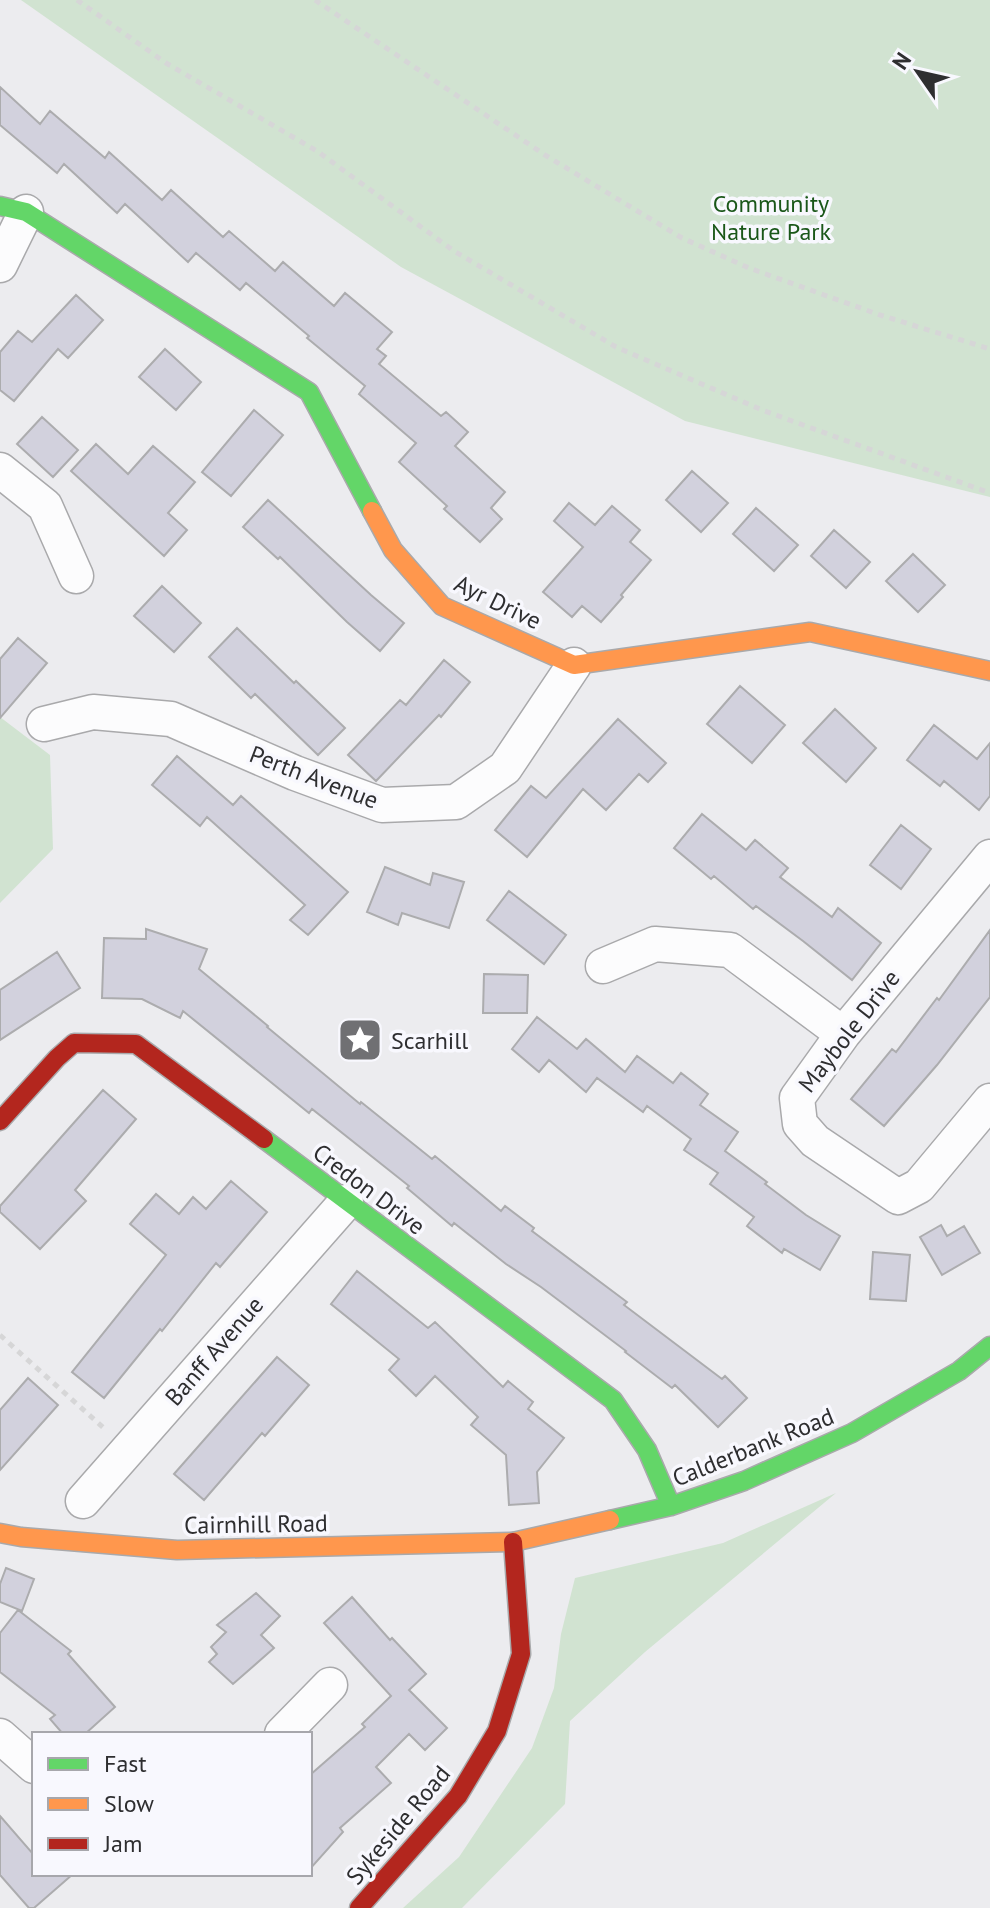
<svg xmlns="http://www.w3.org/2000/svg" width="990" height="1908" viewBox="0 0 990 1908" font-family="'PT Sans',sans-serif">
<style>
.green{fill:#d1e3d1}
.building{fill:#d2d1dd;stroke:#acacae;stroke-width:2}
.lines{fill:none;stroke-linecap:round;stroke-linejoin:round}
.street-casing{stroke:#a9a9ab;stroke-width:37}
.fast-casing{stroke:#a9a9ab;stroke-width:21}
.slow-casing{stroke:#a9a9ab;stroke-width:21}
.jam-casing{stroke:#a9a9ab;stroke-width:21}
.path{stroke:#d6d6d7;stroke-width:5;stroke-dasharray:6 6;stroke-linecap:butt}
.street{stroke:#fcfcfd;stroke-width:34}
.fast{stroke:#63d668;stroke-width:18}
.slow{stroke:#ff974d;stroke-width:18}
.jam{stroke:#b3261e;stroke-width:18}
.labels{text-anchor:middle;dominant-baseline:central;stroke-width:7;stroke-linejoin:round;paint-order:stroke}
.park-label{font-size:24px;fill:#1a5719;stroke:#f8f8fe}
.street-label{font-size:24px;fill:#2e2e30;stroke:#f8f8fe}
.poi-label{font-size:24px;fill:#2e2e30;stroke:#f8f8fe;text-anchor:start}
</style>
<rect width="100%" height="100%" fill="#ececef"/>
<path class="green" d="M 21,0 L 990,0 L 990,497 L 685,421 L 401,267 Z
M 0,717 L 50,755 L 53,849 L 0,903 Z
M 836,1493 L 645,1652 L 570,1721 L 565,1804 L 462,1908 L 403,1908 L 459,1857 L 532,1748 L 554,1688 L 561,1634 L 575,1578 L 723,1543 Z"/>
<path class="building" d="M 0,87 L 40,124 L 50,111 L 105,158 L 109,152 L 162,200 L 171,190 L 223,237 L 229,231 L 275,271 L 283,262 L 334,306 L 345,293 L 392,332 L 377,349 L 386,356 L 379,364 L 441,416 L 446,412 L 468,432 L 455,446 L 505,492 L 491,508 L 502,519 L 480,542 L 444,509 L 447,506 L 399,462 L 416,443 L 359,394 L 365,386 L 307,338 L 309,336 L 246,283 L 240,290 L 196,253 L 188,262 L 125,204 L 117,213 L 64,164 L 57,173 L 0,125 Z
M 76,295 L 103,320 L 68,358 L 58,349 L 14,401 L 0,390 L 0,352 L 18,331 L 32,342 Z
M 165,349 L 201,382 L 176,410 L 139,377 Z
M 254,410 L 283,435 L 231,496 L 202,472 Z
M 42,417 L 78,450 L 53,477 L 17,444 Z
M 96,444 L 128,474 L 153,446 L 195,482 L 168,513 L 187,530 L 164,556 L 71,471 Z
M 692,471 L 728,503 L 701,532 L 666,500 Z
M 268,500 L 371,595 L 404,623 L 380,651 L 347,622 L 280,557 L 278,559 L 243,527 Z
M 569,503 L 595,525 L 612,506 L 640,530 L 630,542 L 651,560 L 621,595 L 623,597 L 601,622 L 582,606 L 572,617 L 543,592 L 583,547 L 554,521 Z
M 756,508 L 798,545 L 774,571 L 733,534 Z
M 834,530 L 870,562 L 846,588 L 811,556 Z
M 913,554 L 945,585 L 918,612 L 886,581 Z
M 162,586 L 201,623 L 174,652 L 134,616 Z
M 237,628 L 294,683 L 296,681 L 345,728 L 318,755 L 255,694 L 251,698 L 209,657 Z
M 18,638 L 47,663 L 0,718 L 0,659 Z
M 444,660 L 470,682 L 441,717 L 439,715 L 376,781 L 348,755 L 400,700 L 406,705 Z
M 740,686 L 785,725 L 752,763 L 707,724 Z
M 835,709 L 876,748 L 846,782 L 803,743 Z
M 618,719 L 666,763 L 648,782 L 639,774 L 606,810 L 583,789 L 527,857 L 495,830 L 531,786 L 546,798 Z
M 934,725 L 977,759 L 990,743 L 990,796 L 979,810 L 944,781 L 940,786 L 907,760 Z
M 177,756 L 233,805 L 241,796 L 348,892 L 308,935 L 290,920 L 305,905 L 207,817 L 200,826 L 152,785 Z
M 702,814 L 746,850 L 755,840 L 788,868 L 780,877 L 832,917 L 838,908 L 881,943 L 852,980 L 803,941 L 756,906 L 753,909 L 714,876 L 711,879 L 674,848 Z
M 901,825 L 931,849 L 901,889 L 870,865 Z
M 385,867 L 430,885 L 433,873 L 464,882 L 449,928 L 402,913 L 398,925 L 367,912 Z
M 509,891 L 566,935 L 544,964 L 487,920 Z
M 146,929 L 207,949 L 199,969 L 268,1026 L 267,1027 L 360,1104 L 361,1102 L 432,1159 L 435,1156 L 501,1211 L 505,1206 L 534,1228 L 532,1231 L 627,1302 L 624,1305 L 722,1379 L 725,1376 L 747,1398 L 718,1427 L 675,1385 L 672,1388 L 625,1352 L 626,1351 L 541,1287 L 506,1264 L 454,1223 L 452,1226 L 407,1188 L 409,1186 L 312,1109 L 309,1113 L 183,1011 L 180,1018 L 142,999 L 102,998 L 104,938 L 146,939 Z
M 990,930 L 990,997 L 937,1065 L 884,1126 L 851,1099 L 892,1049 L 896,1052 L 937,998 L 939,1000 Z
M 57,952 L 80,988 L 0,1040 L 0,990 Z
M 484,974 L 528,975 L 527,1013 L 483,1013 Z
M 537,1017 L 577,1049 L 586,1039 L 625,1072 L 637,1056 L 673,1083 L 681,1073 L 708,1094 L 700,1105 L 738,1132 L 725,1151 L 767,1182 L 765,1184 L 806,1215 L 840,1236 L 820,1270 L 784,1249 L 782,1253 L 747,1226 L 754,1217 L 710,1184 L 718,1173 L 684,1150 L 691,1139 L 647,1106 L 643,1112 L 597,1078 L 586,1092 L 549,1060 L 539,1072 L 512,1049 Z
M 103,1090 L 136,1119 L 75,1190 L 86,1201 L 40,1249 L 0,1212 L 0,1206 Z
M 231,1181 L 267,1212 L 220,1267 L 216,1263 L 162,1331 L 160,1329 L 104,1398 L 72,1372 L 166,1255 L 130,1224 L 156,1194 L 179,1214 L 193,1197 L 206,1209 Z
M 941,1225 L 947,1236 L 964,1226 L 980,1253 L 942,1275 L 920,1237 Z
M 873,1252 L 910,1255 L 906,1301 L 870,1299 Z
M 357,1271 L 428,1328 L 435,1322 L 503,1387 L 508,1381 L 533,1402 L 528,1409 L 564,1438 L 537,1472 L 539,1503 L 509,1505 L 506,1455 L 471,1425 L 478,1417 L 435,1376 L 416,1396 L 389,1370 L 399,1359 L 331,1304 Z
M 277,1357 L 309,1385 L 265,1436 L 262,1433 L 204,1500 L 174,1474 Z
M 28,1378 L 58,1405 L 0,1470 L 0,1410 Z
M 6,1568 L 34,1579 L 22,1611 L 0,1602 L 0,1584 Z
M 256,1593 L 280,1616 L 261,1635 L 274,1648 L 233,1684 L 209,1662 L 217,1654 L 211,1647 L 226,1632 L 217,1625 Z
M 352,1597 L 390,1640 L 392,1638 L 426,1674 L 409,1690 L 447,1728 L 425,1750 L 409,1734 L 376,1767 L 391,1783 L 340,1828 L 343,1832 L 310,1869 L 310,1775 L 365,1727 L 362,1724 L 391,1696 L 324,1623 Z
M 18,1610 L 71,1651 L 68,1654 L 115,1707 L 85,1734 L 63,1734 L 50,1719 L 55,1715 L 0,1672 L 0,1633 Z
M 0,1816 L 34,1855 L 34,1874 L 73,1874 L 34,1908 L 29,1908 L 0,1875 Z"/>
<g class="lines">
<g class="street-casing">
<path id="street" d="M 0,265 L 26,212
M 0,470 L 45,506 L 76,576
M 44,724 L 93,712 L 171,719 L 295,773 L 382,805 L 456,802 L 505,768 L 574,665
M 990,857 L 843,1034 L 797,1098 L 800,1124 L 815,1141 L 898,1197 L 919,1186 L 990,1101
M 603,966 L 655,944 L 730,950 L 843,1034
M 83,1501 L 346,1202
M 282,1734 L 330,1685
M 0,1736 L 34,1766"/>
</g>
<g class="fast-casing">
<path id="fast" d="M 0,206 L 26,212 L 309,392 L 372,511
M 264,1139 L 613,1400 L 647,1450 L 671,1506
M 610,1520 L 671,1506 L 744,1481 L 852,1433 L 959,1371 L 990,1346"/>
</g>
<g class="slow-casing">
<path id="slow" d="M 372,511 L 393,550 L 442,606 L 574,665 L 810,632 L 990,671
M 0,1533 L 21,1537 L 177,1550 L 513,1542 L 610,1520"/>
</g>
<g class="jam-casing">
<path id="jam" d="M 0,1121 L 57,1058 L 74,1043 L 136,1044 L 264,1139
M 359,1908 L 458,1796 L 497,1731 L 521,1654 L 513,1542"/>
</g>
<path class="path" d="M 77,0 L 166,63 L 317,151 L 454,251 L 616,347 L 762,410 L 990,493
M 315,0 L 545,155 L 682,238 L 749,268 L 880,315 L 990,349
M 0,1335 L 106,1430"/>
<use href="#street" class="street"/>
<use href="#fast" class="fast"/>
<use href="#slow" class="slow"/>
<use href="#jam" class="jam"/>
</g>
<defs>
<g id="sight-square" transform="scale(2.3)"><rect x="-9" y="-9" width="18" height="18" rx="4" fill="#707073" stroke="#f8f8fe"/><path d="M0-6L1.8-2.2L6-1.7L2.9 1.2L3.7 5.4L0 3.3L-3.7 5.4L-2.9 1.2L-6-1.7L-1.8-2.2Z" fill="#fff"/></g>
</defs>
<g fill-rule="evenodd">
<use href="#sight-square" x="360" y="1040"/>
</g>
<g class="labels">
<g class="park-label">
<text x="771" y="203">Community<tspan x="771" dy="28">Nature Park</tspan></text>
</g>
<g class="street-label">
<text transform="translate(498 602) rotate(26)">Ayr Drive</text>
<text transform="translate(314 777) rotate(21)">Perth Avenue</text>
<text transform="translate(849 1031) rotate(-52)">Maybole Drive</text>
<text transform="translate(369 1189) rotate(37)">Credon Drive</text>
<text transform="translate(214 1351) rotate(-49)">Banff Avenue</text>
<text transform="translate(753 1447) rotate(-22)">Calderbank Road</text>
<text transform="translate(256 1524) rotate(-1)">Cairnhill Road</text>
<text transform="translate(398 1825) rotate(-50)">Sykeside Road</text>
</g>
<g class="poi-label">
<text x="391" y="1040">Scarhill</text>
</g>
</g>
<rect x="32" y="1732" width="280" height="144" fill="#f8f8fe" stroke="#a7a7ac" stroke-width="2"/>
<rect x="48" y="1758" width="40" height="12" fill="#63d668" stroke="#a7a7ac" stroke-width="2"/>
<text x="104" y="1772" font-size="24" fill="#2e2e30">Fast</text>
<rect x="48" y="1798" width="40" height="12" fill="#ff974d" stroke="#a7a7ac" stroke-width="2"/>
<text x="104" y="1812" font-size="24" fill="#2e2e30">Slow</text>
<rect x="48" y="1838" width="40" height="12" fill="#b3261e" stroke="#a7a7ac" stroke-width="2"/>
<text x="104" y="1852" font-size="24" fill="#2e2e30">Jam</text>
<g transform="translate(918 72) rotate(304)" stroke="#f8f8fe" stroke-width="6" paint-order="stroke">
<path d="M0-6L14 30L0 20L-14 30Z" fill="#2e2e30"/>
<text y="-12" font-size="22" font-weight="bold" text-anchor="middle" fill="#2e2e30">N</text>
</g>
</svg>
